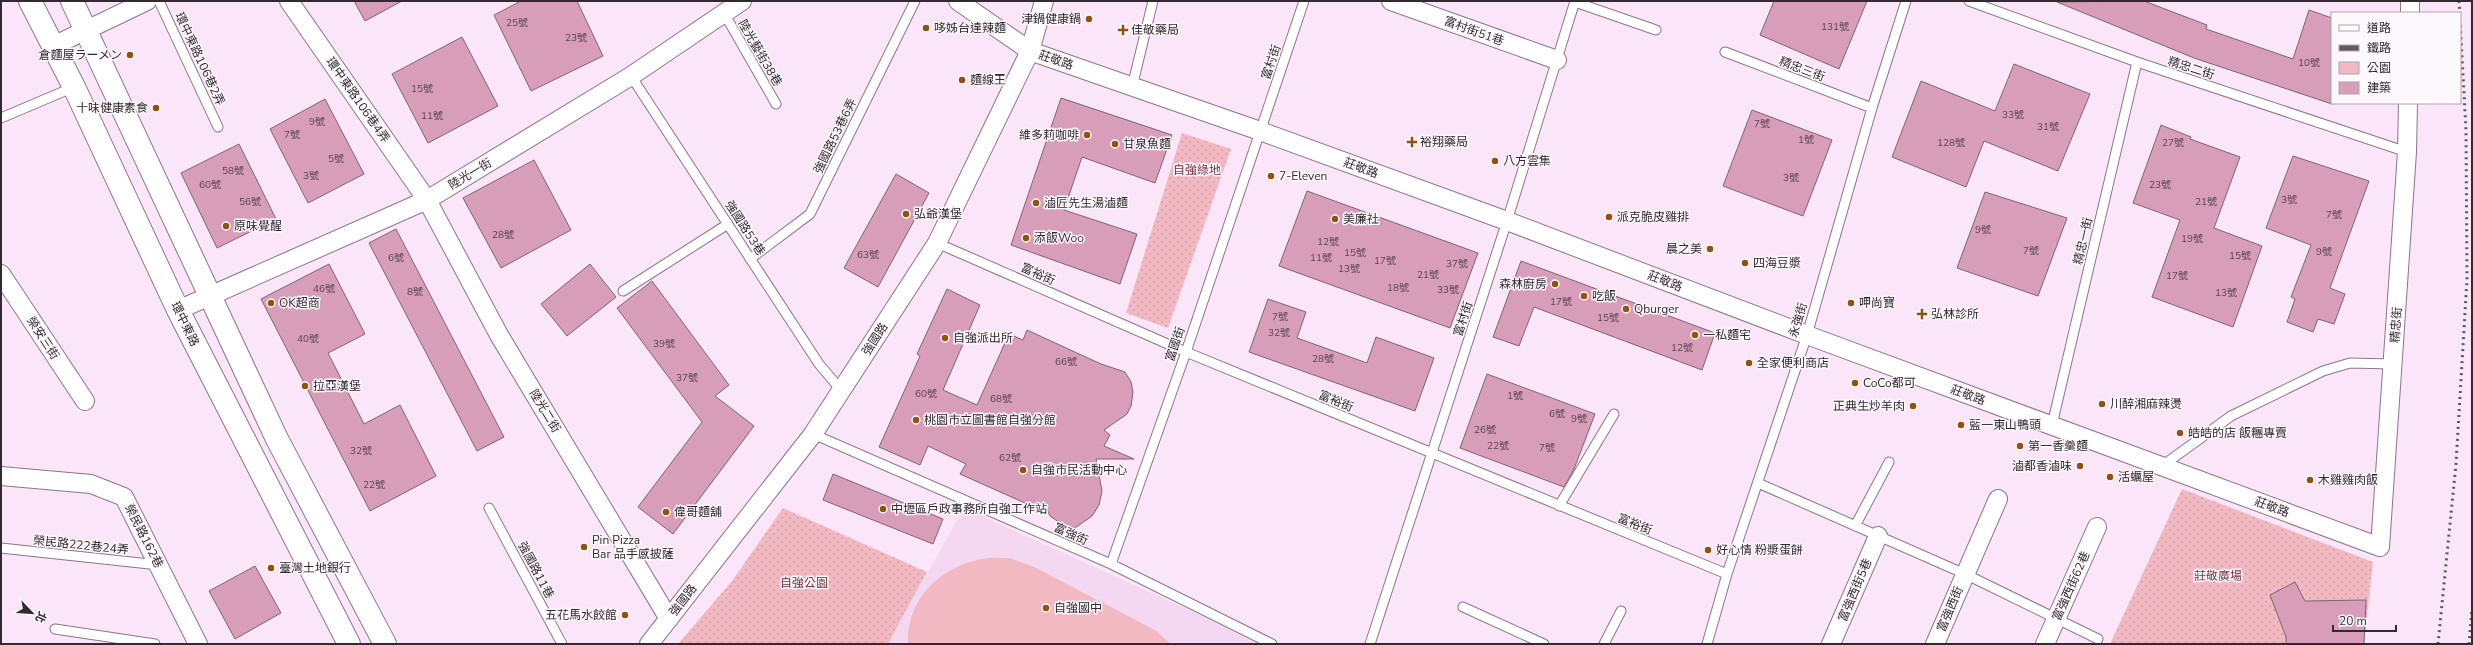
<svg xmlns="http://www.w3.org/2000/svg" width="2473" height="645" viewBox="0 0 2473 645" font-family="'Nunito Sans','Noto Sans TC','Noto Sans JP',sans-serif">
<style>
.built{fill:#f4d7f0}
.green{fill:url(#green-dots)}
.pitch{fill:#f2b9c2}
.building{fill:#d79db9;stroke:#7e6571}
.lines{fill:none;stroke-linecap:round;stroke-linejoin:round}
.service-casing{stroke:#8b7789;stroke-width:11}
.minor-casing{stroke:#8b7789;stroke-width:20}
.tertiary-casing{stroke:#8b7789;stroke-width:24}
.service{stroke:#fff;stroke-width:9}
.minor{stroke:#fff;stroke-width:18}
.tertiary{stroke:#fff;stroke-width:22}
.rail{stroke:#625660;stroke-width:3;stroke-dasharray:2 4;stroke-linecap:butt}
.poi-dot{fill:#8d530f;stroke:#fdf8fc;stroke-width:1.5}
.labels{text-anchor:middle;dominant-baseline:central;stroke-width:3;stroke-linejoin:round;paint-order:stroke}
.number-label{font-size:10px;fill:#5b4653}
.poi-label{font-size:12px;fill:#322931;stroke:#fdf8fc;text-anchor:start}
.street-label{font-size:12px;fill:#322931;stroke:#fdf8fc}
.park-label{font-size:12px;fill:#7a2e41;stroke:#fdf8fc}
</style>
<defs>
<pattern id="green-dots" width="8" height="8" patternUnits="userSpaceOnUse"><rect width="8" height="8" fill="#f2b9c2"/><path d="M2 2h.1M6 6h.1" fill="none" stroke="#d09fa7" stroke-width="1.8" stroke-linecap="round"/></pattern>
</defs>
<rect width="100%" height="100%" fill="#fbe5f8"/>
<path class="built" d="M 964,508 L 1264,644 L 888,644 Z"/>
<path class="green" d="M 1182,133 L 1231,149 L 1168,328 L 1126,313 Z
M 2182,489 L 2373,562 L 2364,644 L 2110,644 Z
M 783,508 L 927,572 L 888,644 L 678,644 L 732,581 Z"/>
<path class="pitch" d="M 1010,558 L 1034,567 L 1155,630 L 1171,644 L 908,644 C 906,599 940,567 982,559 C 990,557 1001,558 1010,558 Z"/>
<path class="building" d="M 354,1 L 402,1 L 365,21 Z
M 521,1 L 577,1 L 603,56 L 531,91 L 494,15 Z
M 1774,1 L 1867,1 L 1839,69 L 1760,35 Z
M 2144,1 L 2207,25 L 2206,29 L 2293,59 L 2309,10 L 2332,18 L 2332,104 L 2194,58 L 2057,2 Z
M 462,37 L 498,106 L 428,143 L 392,74 Z
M 2014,64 L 2090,94 L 2058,171 L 1984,141 L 1966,187 L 1892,157 L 1921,81 L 1995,111 Z
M 1061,98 L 1172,135 L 1155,183 L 1082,157 L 1064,210 L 1137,234 L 1120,284 L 1011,245 Z
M 325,99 L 364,174 L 308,203 L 270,129 Z
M 1752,110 L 1832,140 L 1803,216 L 1723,186 Z
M 2161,125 L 2191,137 L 2190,139 L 2240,157 L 2214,228 L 2262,246 L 2233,327 L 2152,297 L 2180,220 L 2133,203 Z
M 239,144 L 276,219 L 217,248 L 181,173 Z
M 2293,156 L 2369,181 L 2330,288 L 2345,294 L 2334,324 L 2318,319 L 2313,332 L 2287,322 L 2295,299 L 2291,297 L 2311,245 L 2266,228 Z
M 534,160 L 571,230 L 501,268 L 463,198 Z
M 896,174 L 929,193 L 878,287 L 844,268 Z
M 1307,191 L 1478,253 L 1450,328 L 1279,266 Z
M 1985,192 L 2067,218 L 2038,296 L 1957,268 Z
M 396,229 L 504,437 L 477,451 L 369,243 Z
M 1521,261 L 1715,333 L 1702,370 L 1534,307 L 1519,346 L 1493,337 Z
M 329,264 L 365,334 L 328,353 L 364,424 L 400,405 L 436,476 L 370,511 L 261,299 Z
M 590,264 L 616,297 L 567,336 L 541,304 Z
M 652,281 L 729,385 L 715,396 L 754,426 L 673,534 L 638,507 L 702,422 L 617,308 Z
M 947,289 L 980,305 L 943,390 L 977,405 L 1009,334 L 1023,340 L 1027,330 L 1101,364 L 1125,372 L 1131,382 L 1133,392 L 1131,406 L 1127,414 L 1104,430 L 1110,435 L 1104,446 L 1134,459 L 1096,459 L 1102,491 L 1099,505 L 1092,516 L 1075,528 L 1060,523 L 1050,516 L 1045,505 L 1036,508 L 960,474 L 966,464 L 928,446 L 920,465 L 879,447 L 920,356 L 917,354 Z
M 1268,299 L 1306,312 L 1297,338 L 1367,363 L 1376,337 L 1434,358 L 1415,411 L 1249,352 Z
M 1487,374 L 1595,414 L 1574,469 L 1564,487 L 1460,448 Z
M 833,474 L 943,519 L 933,544 L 823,500 Z
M 255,566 L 281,613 L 235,639 L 209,591 Z
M 2295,582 L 2305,601 L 2366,600 L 2364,644 L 2286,644 L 2286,637 L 2270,595 Z"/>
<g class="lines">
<g class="service-casing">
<path id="service" d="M 159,1 L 218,127
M 1969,1 L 2137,62 L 2407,152
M 1575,2 L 1656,30
M 724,13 L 776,104
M 1725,52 L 1872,108
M 631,76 L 819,364 L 841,390
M 1132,87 L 1153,1
M 1,118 L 74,87
M 937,243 L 1186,352 L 1727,574
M 750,259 L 810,214 L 915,1
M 623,291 L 728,224
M 2052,425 L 2137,62
M 813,434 L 1111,564 L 1272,644
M 2162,466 L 2231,416 L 2323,371 L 2350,363 L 2393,364
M 1758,483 L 1965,574 L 2098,639
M 1559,506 L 1614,414
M 489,508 L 562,644
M 1855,526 L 1889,462
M 1,548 L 159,565
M 1111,564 L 1186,352 L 1304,1
M 1463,607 L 1544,644
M 55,629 L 155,644
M 1370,644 L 1507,221 L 1575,1
M 1604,644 L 1621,611
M 1707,644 L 1727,574 L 1807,335 L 1872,108 L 1906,1"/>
</g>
<g class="minor-casing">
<path id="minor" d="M 289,1 L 427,200 L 499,335 L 669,619
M 958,1 L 1030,51 L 1260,131 L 1507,221 L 1807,335 L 2380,547 L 2407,152 L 2408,103
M 1391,1 L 1557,60
M 2410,13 L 2410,1
M 53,46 L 147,1
M 1,274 L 85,401
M 178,310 L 427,200 L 631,76 L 742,1
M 1,476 L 91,484 L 124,497 L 198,644
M 649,644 L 813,434 L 937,243 L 1030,51 L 1044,1
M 1831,644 L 1878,536
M 1935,644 L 1998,499
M 2045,644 L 2097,527"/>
</g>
<g class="tertiary-casing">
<path id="tertiary" d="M 30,1 L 74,87 L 178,310 L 349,644
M 72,1 L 277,439 L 385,644"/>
</g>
<use href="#service" class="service"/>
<use href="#minor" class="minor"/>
<use href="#tertiary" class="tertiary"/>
<path class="rail" d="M 2459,1 L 2460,13
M 2438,644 L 2456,464 L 2467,279 L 2466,130 L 2460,21
M 2469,644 L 2472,608"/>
</g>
<g class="poi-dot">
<circle cx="1089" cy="19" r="4"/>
<circle cx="926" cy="28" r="4"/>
<path d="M1121 24h4v4h4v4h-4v4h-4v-4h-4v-4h4z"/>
<circle cx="130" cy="55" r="4"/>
<circle cx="962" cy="80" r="4"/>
<circle cx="156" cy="108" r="4"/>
<circle cx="1087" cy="135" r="4"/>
<path d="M1410 136h4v4h4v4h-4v4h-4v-4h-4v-4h4z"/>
<circle cx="1115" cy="144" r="4"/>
<circle cx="1495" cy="161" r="4"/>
<circle cx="1271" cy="176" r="4"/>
<circle cx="1036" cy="203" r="4"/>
<circle cx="906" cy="214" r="4"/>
<circle cx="1609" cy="217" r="4"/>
<circle cx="1335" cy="219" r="4"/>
<circle cx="226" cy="226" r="4"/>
<circle cx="1026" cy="238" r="4"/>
<circle cx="1710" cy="249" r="4"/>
<circle cx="1745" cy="263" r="4"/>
<circle cx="1555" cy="284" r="4"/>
<circle cx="1584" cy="296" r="4"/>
<circle cx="271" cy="303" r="4"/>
<circle cx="1851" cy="303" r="4"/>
<circle cx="1626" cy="309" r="4"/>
<path d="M1920 308h4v4h4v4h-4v4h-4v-4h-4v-4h4z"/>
<circle cx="1695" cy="335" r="4"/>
<circle cx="945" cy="338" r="4"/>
<circle cx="1749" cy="363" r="4"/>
<circle cx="1855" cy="383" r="4"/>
<circle cx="305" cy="386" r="4"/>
<circle cx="2102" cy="404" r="4"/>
<circle cx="1913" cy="406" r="4"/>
<circle cx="916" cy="420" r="4"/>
<circle cx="1961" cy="425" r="4"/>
<circle cx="2180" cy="433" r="4"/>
<circle cx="2020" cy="446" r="4"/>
<circle cx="2080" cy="466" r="4"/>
<circle cx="1023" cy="470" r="4"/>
<circle cx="2110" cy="477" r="4"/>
<circle cx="2310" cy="480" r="4"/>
<circle cx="883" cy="509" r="4"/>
<circle cx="666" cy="512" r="4"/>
<circle cx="584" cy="547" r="4"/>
<circle cx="1708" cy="550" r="4"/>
<circle cx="271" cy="568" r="4"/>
<circle cx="1046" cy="608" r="4"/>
<circle cx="625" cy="615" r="4"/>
</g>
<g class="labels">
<g class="number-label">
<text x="517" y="23">25號</text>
<text x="1835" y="27">131號</text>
<text x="576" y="38">23號</text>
<text x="2309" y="63">10號</text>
<text x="422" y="89">15號</text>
<text x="2013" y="115">33號</text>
<text x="432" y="116">11號</text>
<text x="317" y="122">9號</text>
<text x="1762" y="124">7號</text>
<text x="2048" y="127">31號</text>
<text x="292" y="135">7號</text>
<text x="1806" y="140">1號</text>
<text x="1951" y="143">128號</text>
<text x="2173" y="143">27號</text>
<text x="336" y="159">5號</text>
<text x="233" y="171">58號</text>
<text x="311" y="176">3號</text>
<text x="1791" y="178">3號</text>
<text x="210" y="185">60號</text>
<text x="2160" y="185">23號</text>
<text x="2289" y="200">3號</text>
<text x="250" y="202">56號</text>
<text x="2206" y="202">21號</text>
<text x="2334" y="215">7號</text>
<text x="1983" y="230">9號</text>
<text x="503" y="235">28號</text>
<text x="2192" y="239">19號</text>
<text x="1328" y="242">12號</text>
<text x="2031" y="251">7號</text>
<text x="2324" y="252">9號</text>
<text x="1355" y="253">15號</text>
<text x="868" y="255">63號</text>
<text x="2240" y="256">15號</text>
<text x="396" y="258">6號</text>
<text x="1321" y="258">11號</text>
<text x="1385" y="261">17號</text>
<text x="1457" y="264">37號</text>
<text x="1349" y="269">13號</text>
<text x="1428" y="275">21號</text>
<text x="2177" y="276">17號</text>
<text x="1398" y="288">18號</text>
<text x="324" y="289">46號</text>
<text x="1448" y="290">33號</text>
<text x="415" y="292">8號</text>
<text x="2226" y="293">13號</text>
<text x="1561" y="302">17號</text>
<text x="1280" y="317">7號</text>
<text x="1608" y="318">15號</text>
<text x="1279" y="333">32號</text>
<text x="308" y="339">40號</text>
<text x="664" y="344">39號</text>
<text x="1682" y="348">12號</text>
<text x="1323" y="359">28號</text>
<text x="1066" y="362">66號</text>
<text x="687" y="378">37號</text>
<text x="926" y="394">60號</text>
<text x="1515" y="396">1號</text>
<text x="1001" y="399">68號</text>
<text x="1557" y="414">6號</text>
<text x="1579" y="419">9號</text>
<text x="1485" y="430">26號</text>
<text x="1498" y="446">22號</text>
<text x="1547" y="448">7號</text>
<text x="361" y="451">32號</text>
<text x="1010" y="458">62號</text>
<text x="374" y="485">22號</text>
</g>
<g class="poi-label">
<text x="1081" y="19" text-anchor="end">津鍋健康鍋</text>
<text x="934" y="28">哆姊台達辣麵</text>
<text x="1131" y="30">佳敬藥局</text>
<text x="122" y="55" text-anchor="end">倉麵屋ラーメン</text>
<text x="970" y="80">麵線王</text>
<text x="148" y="108" text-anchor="end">十味健康素食</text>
<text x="1079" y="135" text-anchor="end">維多莉咖啡</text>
<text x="1420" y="142">裕翔藥局</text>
<text x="1123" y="144">甘泉魚麵</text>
<text x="1503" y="161">八方雲集</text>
<text x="1279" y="176">7-Eleven</text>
<text x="1044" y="203">滷匠先生湯滷麵</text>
<text x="914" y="214">弘爺漢堡</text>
<text x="1617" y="217">派克脆皮雞排</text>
<text x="1343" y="219">美廉社</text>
<text x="234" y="226">原味覺醒</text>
<text x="1034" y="238">添飯Woo</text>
<text x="1702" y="249" text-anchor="end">晨之美</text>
<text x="1753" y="263">四海豆漿</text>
<text x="1547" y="284" text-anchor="end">森林廚房</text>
<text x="1592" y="296">吃飯</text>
<text x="279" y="303">OK超商</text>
<text x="1859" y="303">呷尚寶</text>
<text x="1634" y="309">Qburger</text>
<text x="1931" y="314">弘林診所</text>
<text x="1703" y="335">一私麵宅</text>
<text x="953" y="338">自強派出所</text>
<text x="1757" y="363">全家便利商店</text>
<text x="1863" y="383">CoCo都可</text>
<text x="313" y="386">拉亞漢堡</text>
<text x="2110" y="404">川醉湘麻辣燙</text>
<text x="1905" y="406" text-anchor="end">正典生炒羊肉</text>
<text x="924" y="420">桃園市立圖書館自強分館</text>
<text x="1969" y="425">藍一東山鴨頭</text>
<text x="2188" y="433">皓皓的店 飯糰專賣</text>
<text x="2028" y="446">第一香羹麵</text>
<text x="2072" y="466" text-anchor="end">滷都香滷味</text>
<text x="1031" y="470">自強市民活動中心</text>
<text x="2118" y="477">活蠣屋</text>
<text x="2318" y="480">木雞雞肉飯</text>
<text x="891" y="509">中壢區戶政事務所自強工作站</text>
<text x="674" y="512">偉哥麵舖</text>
<text x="592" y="540">Pin Pizza<tspan x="592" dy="14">Bar 品手感披薩</tspan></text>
<text x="1716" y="550">好心情 粉漿蛋餅</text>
<text x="279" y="568">臺灣土地銀行</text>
<text x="1054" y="608">自強國中</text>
<text x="617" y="615" text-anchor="end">五花馬水餃館</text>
</g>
<g class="street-label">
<text transform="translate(1474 31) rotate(20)">富村街51巷</text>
<text transform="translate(760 53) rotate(60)">陸光藝街38巷</text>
<text transform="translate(200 59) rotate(65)">環中東路106巷2弄</text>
<text transform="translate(1056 60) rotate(19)">莊敬路</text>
<text transform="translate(1271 62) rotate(-71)">富村街</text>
<text transform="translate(2191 68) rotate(18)">精忠二街</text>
<text transform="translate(1802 69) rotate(21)">精忠三街</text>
<text transform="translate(358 100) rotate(55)">環中東路106巷4弄</text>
<text transform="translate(835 136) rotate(-64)">強國路53巷6弄</text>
<text transform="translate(1361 168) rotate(20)">莊敬路</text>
<text transform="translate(470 174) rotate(-31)">陸光一街</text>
<text transform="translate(745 228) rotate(57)">強國路53巷</text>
<text transform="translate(2083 241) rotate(-77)">精忠一街</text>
<text transform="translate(1038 274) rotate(24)">富裕街</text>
<text transform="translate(1665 281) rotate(21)">莊敬路</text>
<text transform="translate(1463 319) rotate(-72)">富村街</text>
<text transform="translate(1798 320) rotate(-73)">永強街</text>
<text transform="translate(185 324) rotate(64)">環中東路</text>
<text transform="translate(2396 325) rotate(-86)">精忠街</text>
<text transform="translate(43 338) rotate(57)">榮安三街</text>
<text transform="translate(875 339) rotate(-57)">強國路</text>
<text transform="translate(1175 344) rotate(-71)">富國街</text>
<text transform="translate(1968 395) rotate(20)">莊敬路</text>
<text transform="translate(1336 401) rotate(23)">富裕街</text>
<text transform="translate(545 411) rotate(59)">陸光二街</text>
<text transform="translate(2272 507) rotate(20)">莊敬路</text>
<text transform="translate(1635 524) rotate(22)">富裕街</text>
<text transform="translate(1071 534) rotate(24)">富強街</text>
<text transform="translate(144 536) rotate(63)">榮民路162巷</text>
<text transform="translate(81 545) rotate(6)">榮民路222巷24弄</text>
<text transform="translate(536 570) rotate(62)">強國路11巷</text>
<text transform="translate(2071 586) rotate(-66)">富強西街62巷</text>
<text transform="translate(1855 590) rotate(-67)">富強西街5巷</text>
<text transform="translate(683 600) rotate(-52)">強國路</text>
<text transform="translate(1950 609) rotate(-67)">富強西街</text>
</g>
<g class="park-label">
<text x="1197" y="170">自強綠地</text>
<text x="2218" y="576">莊敬廣場</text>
<text x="804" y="583">自強公園</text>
</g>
</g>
<rect width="2473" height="645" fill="none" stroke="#322931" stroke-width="4"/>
<rect x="2331" y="12" width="130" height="92" fill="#fdf8fc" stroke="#aca5ab"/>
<rect x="2339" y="25" width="20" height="6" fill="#ffffff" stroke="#aca5ab"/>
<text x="2367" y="32" font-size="12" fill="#322931">道路</text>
<rect x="2339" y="45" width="20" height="6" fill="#625660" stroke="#aca5ab"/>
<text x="2367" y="52" font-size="12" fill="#322931">鐵路</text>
<rect x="2339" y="62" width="20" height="12" fill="#f2b9c2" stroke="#aca5ab"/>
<text x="2367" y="72" font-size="12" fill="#322931">公園</text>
<rect x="2339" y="82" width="20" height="12" fill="#d79db9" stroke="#aca5ab"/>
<text x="2367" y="92" font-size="12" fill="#322931">建築</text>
<g transform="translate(32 613) rotate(115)" stroke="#fdf8fc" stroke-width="3" paint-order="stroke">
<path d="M0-3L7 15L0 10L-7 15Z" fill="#322931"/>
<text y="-6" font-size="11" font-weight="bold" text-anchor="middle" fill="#322931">北</text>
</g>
<path d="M2333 625v6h63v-6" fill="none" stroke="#322931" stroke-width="2"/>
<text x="2339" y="625" font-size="12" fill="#322931" stroke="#fdf8fc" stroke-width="3" paint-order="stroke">20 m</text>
</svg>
